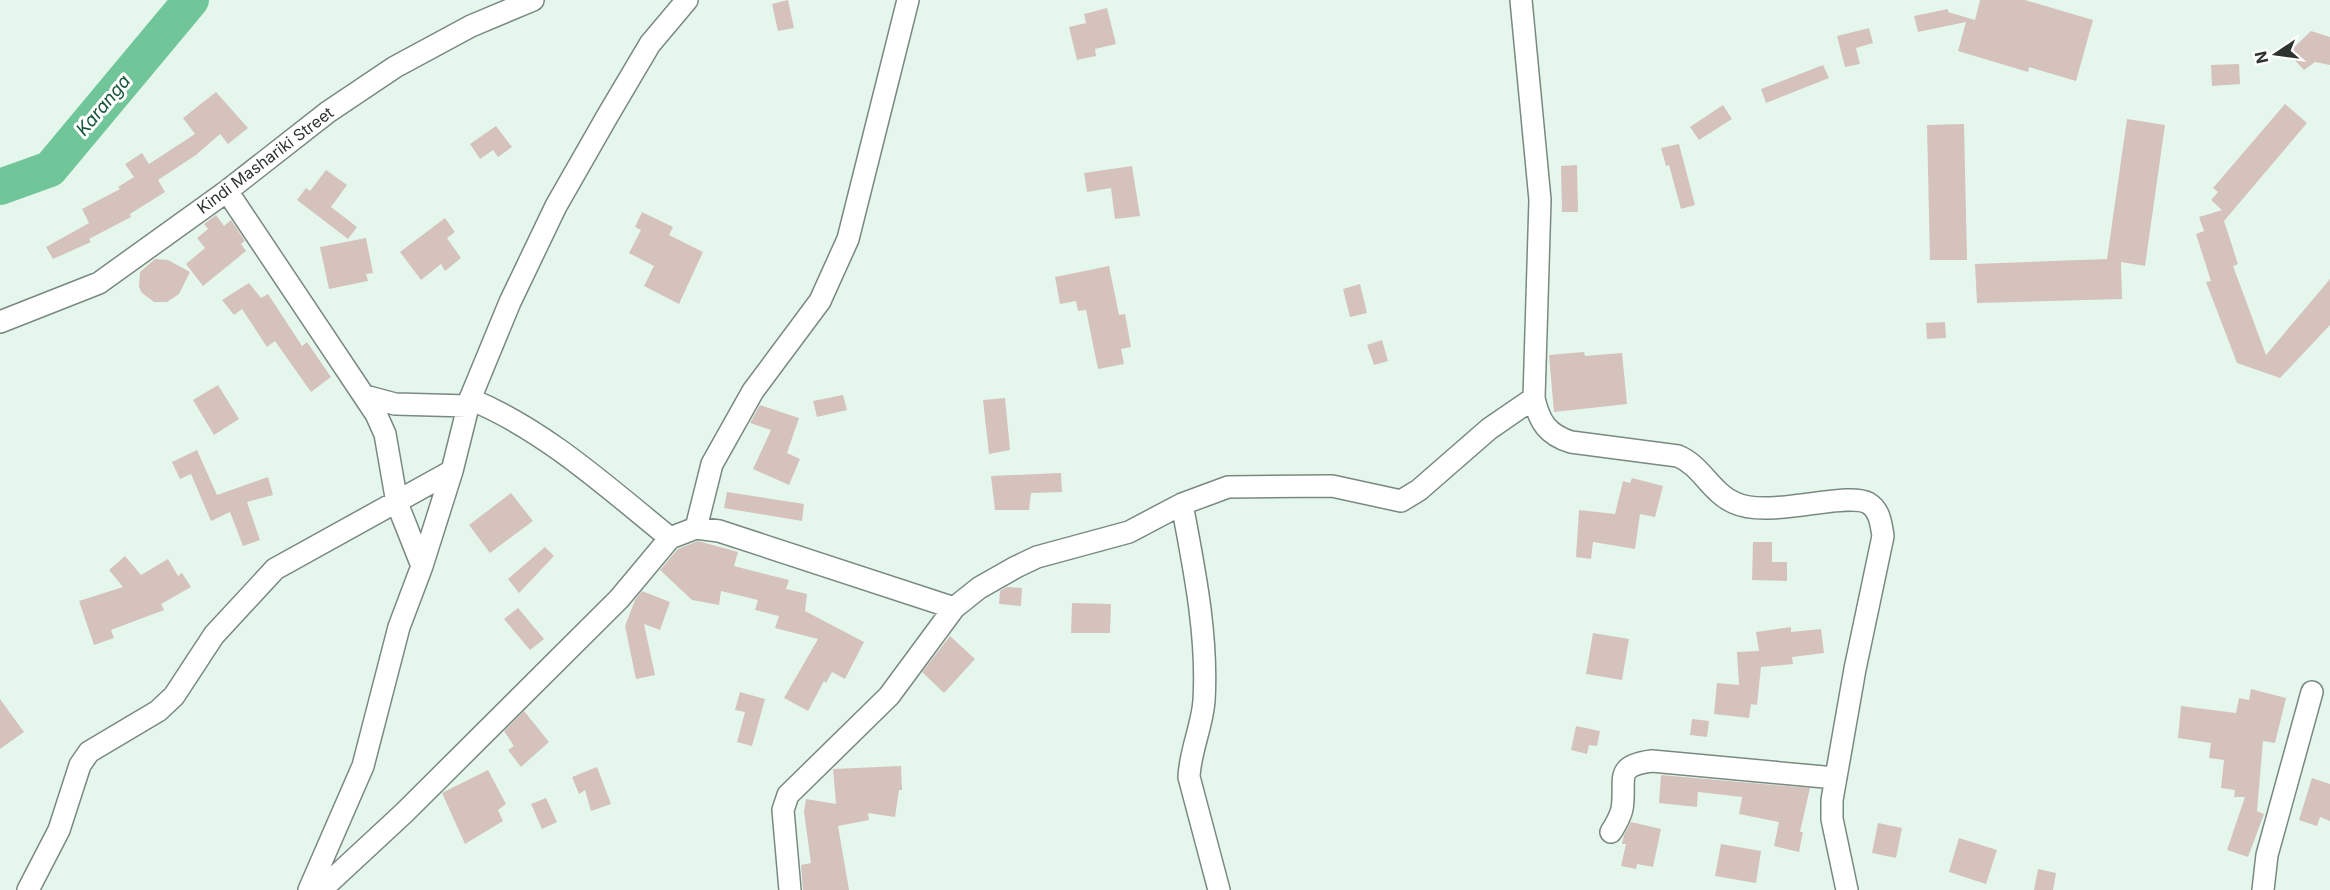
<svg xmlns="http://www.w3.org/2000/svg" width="2330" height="890" viewBox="0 0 2330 890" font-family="Inter,sans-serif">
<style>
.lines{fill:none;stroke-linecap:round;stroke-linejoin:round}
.river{stroke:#70c698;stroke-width:36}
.building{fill:#d6c2bc}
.minor-casing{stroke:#798980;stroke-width:24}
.minor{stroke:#fff;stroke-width:21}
.labels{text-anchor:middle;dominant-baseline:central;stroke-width:6;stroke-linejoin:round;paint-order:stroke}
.street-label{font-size:16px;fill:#2d332f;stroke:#fff}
.water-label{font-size:18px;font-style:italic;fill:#155739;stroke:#fff}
</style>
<rect width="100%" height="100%" fill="#e5f7ec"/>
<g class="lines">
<path class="river" d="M 0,187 L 50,169 L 191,0"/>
</g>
<path class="building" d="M 788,0 L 794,28 L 778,31 L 772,4 Z
M 1980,0 L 2025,0 L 2093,20 L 2076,81 L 2029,67 L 2028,72 L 1958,51 L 1966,22 L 1918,32 L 1914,16 L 1948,9 L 1948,12 L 1975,20 Z
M 1107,8 L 1116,44 L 1095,49 L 1096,56 L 1077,60 L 1069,27 L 1086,23 L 1084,14 Z
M 1869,28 L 1873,43 L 1856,48 L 1860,64 L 1845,67 L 1837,36 Z
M 2311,31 L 2330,37 L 2330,65 L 2315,62 L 2304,70 L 2288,53 Z
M 2239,64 L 2240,84 L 2212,86 L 2211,65 Z
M 1823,65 L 1829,78 L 1766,103 L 1761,89 Z
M 216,92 L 248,128 L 228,144 L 220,134 L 196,155 L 158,180 L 165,192 L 130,214 L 131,217 L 89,239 L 91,242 L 53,259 L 46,247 L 89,223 L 82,209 L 120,189 L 118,187 L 134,177 L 125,164 L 142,153 L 149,164 L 195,134 L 183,118 Z
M 2285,104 L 2307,123 L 2224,221 L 2238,264 L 2233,266 L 2266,355 L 2330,279 L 2330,325 L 2280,378 L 2237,363 L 2206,282 L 2211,281 L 2196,234 L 2204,231 L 2199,217 L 2222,210 L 2211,200 L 2218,192 L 2213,188 Z
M 1723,105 L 1732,119 L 1699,140 L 1690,127 Z
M 2127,119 L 2165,125 L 2145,266 L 2121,262 L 2122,299 L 1977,303 L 1975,264 L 2107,259 Z
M 1964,124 L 1967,260 L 1930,260 L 1927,125 Z
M 496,126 L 512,147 L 498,157 L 493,150 L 480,159 L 470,144 Z
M 1679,144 L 1695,205 L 1681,209 L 1669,165 L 1666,166 L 1661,148 Z
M 1577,165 L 1578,212 L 1562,212 L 1561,166 Z
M 1132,166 L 1140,216 L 1115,219 L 1111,188 L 1087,192 L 1084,173 Z
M 326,170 L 347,185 L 331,207 L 357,227 L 348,239 L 297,200 L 306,188 L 310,191 Z
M 642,212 L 673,227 L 669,235 L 703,252 L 679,304 L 644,286 L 654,266 L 629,253 L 641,230 L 635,227 Z
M 216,215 L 224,226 L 231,220 L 245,241 L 241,244 L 246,251 L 203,286 L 186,264 L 205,248 L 197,238 L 208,229 L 204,224 Z
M 445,218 L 455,232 L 447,238 L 461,258 L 445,271 L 441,264 L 421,280 L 400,252 Z
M 366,238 L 373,273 L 366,274 L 368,281 L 329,289 L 320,247 Z
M 155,259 L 168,260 L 190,272 L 179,294 L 167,302 L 154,302 L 142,293 L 139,287 L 140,272 Z
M 1109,266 L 1119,315 L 1125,314 L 1131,347 L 1121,349 L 1124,364 L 1098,369 L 1086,310 L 1078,311 L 1076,301 L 1060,304 L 1055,277 Z
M 249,283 L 261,298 L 268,294 L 302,346 L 307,342 L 331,377 L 311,392 L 275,341 L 267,347 L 242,309 L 234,315 L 222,300 Z
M 1360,284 L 1367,313 L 1350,317 L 1343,289 Z
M 1945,322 L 1946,338 L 1927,339 L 1926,323 Z
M 1382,340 L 1388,361 L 1374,365 L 1367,345 Z
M 1584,352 L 1585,356 L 1622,353 L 1627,404 L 1554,412 L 1549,355 Z
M 218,385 L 239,419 L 214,435 L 193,400 Z
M 843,395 L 847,410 L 817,417 L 813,401 Z
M 1005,398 L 1010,450 L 989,454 L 983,400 Z
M 760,405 L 799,418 L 787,453 L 800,459 L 789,485 L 753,469 L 771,430 L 750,423 Z
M 197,450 L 217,495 L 268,477 L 273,495 L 247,502 L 260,540 L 243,546 L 230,512 L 211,521 L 191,474 L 180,479 L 172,462 Z
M 1061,473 L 1062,492 L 1031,493 L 1029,510 L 995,510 L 991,476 Z
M 1632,478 L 1663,486 L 1655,517 L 1640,514 L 1635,549 L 1593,542 L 1591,559 L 1576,557 L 1579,510 L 1615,514 L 1623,481 L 1630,483 Z
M 727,492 L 804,504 L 802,521 L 724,508 Z
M 511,493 L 533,521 L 490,553 L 469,525 Z
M 698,541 L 738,552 L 734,566 L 789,580 L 786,589 L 807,594 L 805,611 L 864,642 L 845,679 L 832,672 L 826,683 L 824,681 L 808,711 L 784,698 L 818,639 L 775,628 L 779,616 L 755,610 L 758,600 L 721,591 L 719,605 L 692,600 L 660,570 L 678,549 Z
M 1753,542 L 1772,542 L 1772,562 L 1787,562 L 1787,581 L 1752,580 Z
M 545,547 L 554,556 L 519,593 L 508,579 Z
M 125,556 L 141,575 L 168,559 L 178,576 L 182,573 L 191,587 L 161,604 L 164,610 L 111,630 L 114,638 L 94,645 L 79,601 L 123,587 L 109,570 Z
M 1007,587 L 1022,588 L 1021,606 L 999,604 L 1000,591 Z
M 642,591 L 670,602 L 660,630 L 644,624 L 655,675 L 636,679 L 625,626 L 635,600 Z
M 1072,603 L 1111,604 L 1110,633 L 1071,633 Z
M 518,608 L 544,639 L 530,650 L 504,619 Z
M 1791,627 L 1791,632 L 1821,629 L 1824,653 L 1792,657 L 1793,664 L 1761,667 L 1757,705 L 1751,704 L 1749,718 L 1714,714 L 1717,683 L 1739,685 L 1737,652 L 1759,651 L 1756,632 Z
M 1593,633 L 1629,639 L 1622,680 L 1586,674 Z
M 950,636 L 975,659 L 944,693 L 922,672 Z
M 2251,689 L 2286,698 L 2275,743 L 2263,741 L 2257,811 L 2264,814 L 2248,857 L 2227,850 L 2245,797 L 2234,797 L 2235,790 L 2221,788 L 2224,760 L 2209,758 L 2211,743 L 2178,738 L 2181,706 L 2236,713 L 2239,698 L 2249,700 Z
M 740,692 L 765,699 L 752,746 L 737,742 L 745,712 L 735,710 Z
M 0,699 L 24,732 L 0,749 Z
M 524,711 L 549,742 L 521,767 L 508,750 L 514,746 L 504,731 Z
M 1692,719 L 1709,721 L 1707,737 L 1690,735 Z
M 1576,726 L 1600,731 L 1597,746 L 1589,745 L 1587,754 L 1571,750 Z
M 901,766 L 902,790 L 899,790 L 895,817 L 868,813 L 869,820 L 838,826 L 849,890 L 803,890 L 801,865 L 811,863 L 804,812 L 806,799 L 836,804 L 833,769 Z
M 597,767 L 611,804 L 591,811 L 585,790 L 579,794 L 572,777 Z
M 488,770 L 506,804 L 498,810 L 503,821 L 465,844 L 442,793 Z
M 1661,775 L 1810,788 L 1800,832 L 1803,832 L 1799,852 L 1774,846 L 1779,822 L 1739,814 L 1742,797 L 1698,792 L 1697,807 L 1659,803 Z
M 2312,778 L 2330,784 L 2330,821 L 2320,817 L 2317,826 L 2299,820 Z
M 546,798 L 557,822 L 542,829 L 531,804 Z
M 1631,822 L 1661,829 L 1653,867 L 1637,864 L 1636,869 L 1621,866 L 1626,844 L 1622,844 L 1624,835 Z
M 1878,823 L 1902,828 L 1896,858 L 1872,853 Z
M 1959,838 L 1997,850 L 1986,884 L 1949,872 Z
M 1721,844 L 1761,851 L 1756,883 L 1715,876 Z
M 2038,869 L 2056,873 L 2053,890 L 2034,890 Z"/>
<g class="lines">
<g class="minor-casing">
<path id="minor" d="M 1521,0 L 1540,200 L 1534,398 C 1539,422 1548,435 1571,442 L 1678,456 C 1702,466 1711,493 1735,503 C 1769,519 1846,491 1868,503 C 1880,510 1881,524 1883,536 L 1855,669 L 1832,800 L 1832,819 L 1847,890
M 227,191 L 376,414 L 385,434 L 397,503 L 422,566
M 0,322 L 99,283 L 227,191 L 328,112 L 395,67 L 471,26 L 533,0
M 365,396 L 395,404 L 468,406
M 470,399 C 545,430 607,487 670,538
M 1182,504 C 1194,568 1208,635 1204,701 C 1202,727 1190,751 1189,777 L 1219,890
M 696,528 L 712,464 L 753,391 L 820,301 L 848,239 L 908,0
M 1611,832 C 1616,824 1620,818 1622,809 C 1627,780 1612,766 1652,761 L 1835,778
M 28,890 L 59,830 L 80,765 L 89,752 L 158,711 L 174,696 L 214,635 L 275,569 L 452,471
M 309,890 L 363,766 L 399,627 L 422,566 L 452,471 L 470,399 L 510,302 L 556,206 L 608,115 L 650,44 L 687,0
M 321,890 L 404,813 L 619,599 L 670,538 L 696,528 L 719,531 L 954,608
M 790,890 L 783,810 L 788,795 L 889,696 L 954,608 L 979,588 L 1016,567 L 1037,557 L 1129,532 L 1182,504 L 1228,487 L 1332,486 L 1401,501 L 1419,490 L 1489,429 L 1534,398
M 2263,890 L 2267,855 L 2312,692"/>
</g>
<use href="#minor" class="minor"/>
</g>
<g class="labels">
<g class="street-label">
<text transform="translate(265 160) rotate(-37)">Kindi Mashariki Street</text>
</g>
<g class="water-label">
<text transform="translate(103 105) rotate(-50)">Karanga</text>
</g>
</g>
<g transform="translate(2276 54) rotate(257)" stroke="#ffffff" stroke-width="4.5" paint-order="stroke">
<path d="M0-4.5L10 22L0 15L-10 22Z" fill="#2d332f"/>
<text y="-9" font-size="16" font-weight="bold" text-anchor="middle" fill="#2d332f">N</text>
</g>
</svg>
